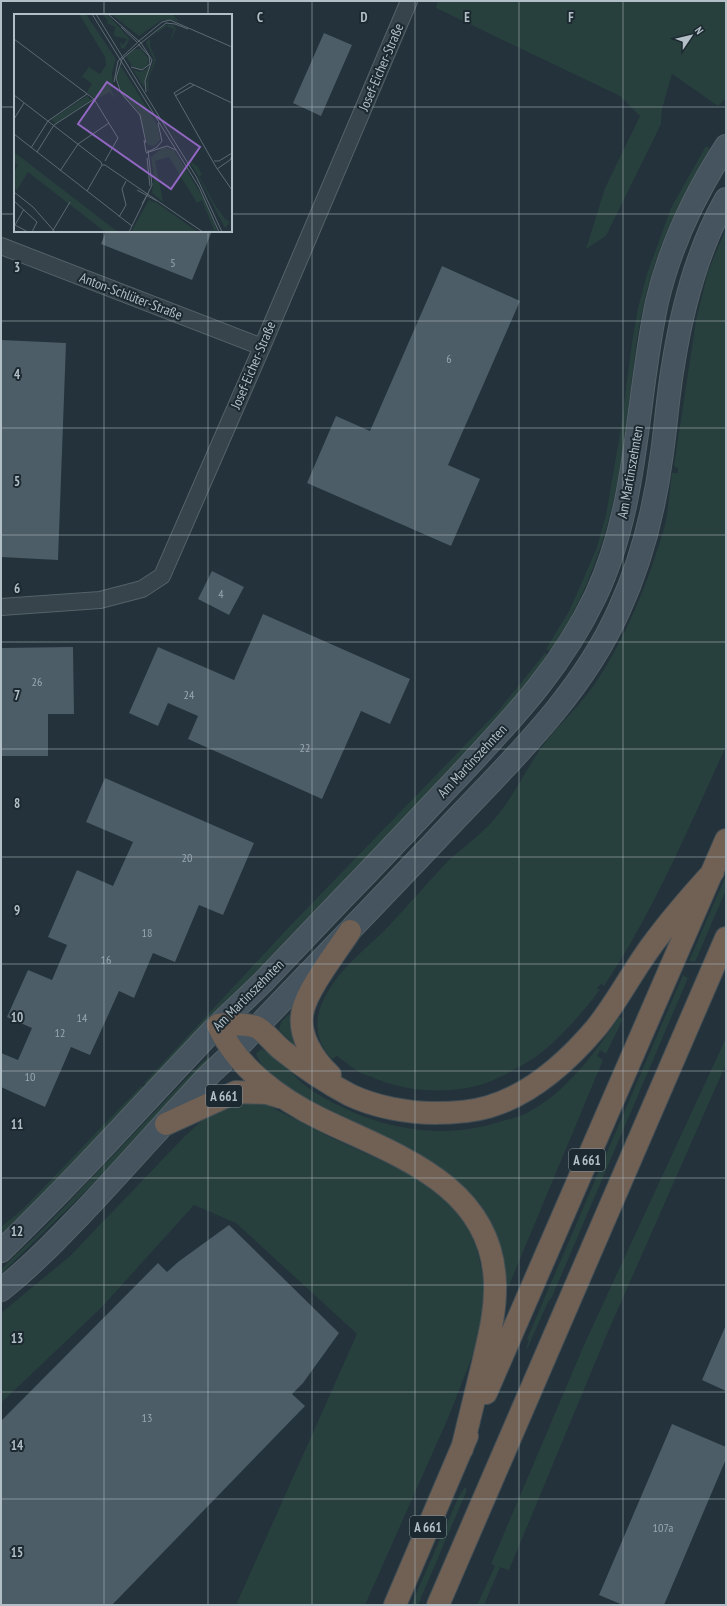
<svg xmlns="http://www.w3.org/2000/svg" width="727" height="1606" viewBox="0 0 727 1606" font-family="'PT Sans Narrow',sans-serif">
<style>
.green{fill:#28403d}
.building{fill:#4c5d67}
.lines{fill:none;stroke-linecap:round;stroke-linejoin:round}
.minor-casing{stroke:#556269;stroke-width:18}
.secondary-casing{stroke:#556269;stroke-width:24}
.motorway-casing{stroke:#424f56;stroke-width:24}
.minor{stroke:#37444c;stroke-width:16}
.secondary{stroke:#45545e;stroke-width:22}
.motorway{stroke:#716054;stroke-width:22}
.grid{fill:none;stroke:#b3bfc7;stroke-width:1;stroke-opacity:0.55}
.labels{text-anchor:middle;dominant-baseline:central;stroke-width:4;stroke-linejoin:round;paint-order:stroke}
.number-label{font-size:12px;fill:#99a6af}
.shield{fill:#1c2930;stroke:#86929a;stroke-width:1}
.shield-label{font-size:13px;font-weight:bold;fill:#b3bfc7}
.street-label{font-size:14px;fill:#b3bfc7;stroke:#1c2930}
.inset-road{fill:none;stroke:#5d6a73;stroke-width:1}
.view{fill:#9167c2;fill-opacity:0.15;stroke:#9167c2;stroke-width:2}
.inset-edge{fill:none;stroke:#b3bfc7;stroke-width:2}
.grid-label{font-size:13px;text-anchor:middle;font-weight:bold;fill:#b3bfc7;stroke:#1c2930;stroke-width:4;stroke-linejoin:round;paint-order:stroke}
</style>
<rect width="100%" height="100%" fill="#23323b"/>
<path class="green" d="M 438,1 L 726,1 L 726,98 L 718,106 L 672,74 L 662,109 L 661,124 L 606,236 L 586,249 L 605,188 L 640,116 L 620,96 L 436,8 Z
M 706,146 L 710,149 C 685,191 662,235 649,283 C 634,335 632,389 624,442 C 614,517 592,588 551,651 L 546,649 L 569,611 L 583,580 L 597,547 L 606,515 L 620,434 L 632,343 L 638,308 L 647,274 L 671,208 Z
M 726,228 L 726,745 L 722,755 C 686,834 652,914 604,986 L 601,984 L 597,988 L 600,990 C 581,1014 561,1038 537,1056 C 524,1065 495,1081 480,1085 C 445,1094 410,1092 376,1079 C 371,1076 364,1075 359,1072 C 351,1067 344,1061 337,1056 L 332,1059 C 310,1035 315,1010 332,985 C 346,964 366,948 384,931 C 406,908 427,883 449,860 C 461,849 475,839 487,827 C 510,804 523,774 541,748 C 557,726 578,708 594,685 C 619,648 638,606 653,563 C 658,548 664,531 667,515 C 669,501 670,487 672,473 L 678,473 L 678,468 L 674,466 L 696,320 L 708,272 Z
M 545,653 L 548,655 C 498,725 435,786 375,848 C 298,927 223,1007 147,1086 L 144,1083 L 289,927 L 498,711 Z
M 726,875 L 726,890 L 695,962 L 689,961 Z
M 683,975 L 688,978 L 552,1297 L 548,1302 L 527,1349 L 526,1348 L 529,1340 L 527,1339 Z
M 288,1015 L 297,1015 L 298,1041 L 293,1044 L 279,1030 L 281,1022 Z
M 619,1017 L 623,1019 L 606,1054 L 600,1050 L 597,1056 L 603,1060 L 508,1288 L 495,1234 L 486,1216 L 460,1184 L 413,1153 L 343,1122 L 287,1089 L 262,1066 L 256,1054 L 261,1049 C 276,1055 284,1066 296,1077 C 304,1086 317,1094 328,1100 C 381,1129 443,1141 502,1121 C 510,1119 518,1117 525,1114 C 566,1093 594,1054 619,1017 Z
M 726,1038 L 726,1064 L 607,1334 L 509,1570 L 500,1567 L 484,1605 L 477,1605 L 495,1566 L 491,1564 L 584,1345 Z
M 208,1057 L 211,1060 L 91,1186 L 1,1274 L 1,1269 L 47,1225 L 201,1063 Z
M 141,1086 L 144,1087 C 98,1138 52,1189 1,1234 L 1,1227 L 23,1209 Z
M 243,1103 L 267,1105 L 332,1138 L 391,1165 L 427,1183 L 452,1205 L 468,1228 L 477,1249 L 485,1286 L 482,1331 L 449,1416 L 365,1605 L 236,1605 L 357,1334 L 236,1223 L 194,1205 L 101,1308 L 1,1403 L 1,1313 L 69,1257 L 184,1137 L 209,1114 Z
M 465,1487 L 467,1490 L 418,1605 L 411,1605 L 459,1496 Z"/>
<path class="building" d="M 324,33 L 352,45 L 321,116 L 293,103 Z
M 106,231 L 212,231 L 192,280 L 101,244 Z
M 442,266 L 520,301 L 448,465 L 480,479 L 451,546 L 307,483 L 336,416 L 370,431 Z
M 1,340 L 66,343 L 58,560 L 1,557 Z
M 212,571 L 244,587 L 229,615 L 198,599 Z
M 263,614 L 410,679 L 390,724 L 361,711 L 322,799 L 188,739 L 198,716 L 168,703 L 158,726 L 129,713 L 158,647 L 234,680 Z
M 73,647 L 74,714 L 48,714 L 48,756 L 1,756 L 1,648 Z
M 105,778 L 254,843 L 223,915 L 199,905 L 175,962 L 153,953 L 134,998 L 119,991 L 90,1055 L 71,1047 L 45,1107 L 1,1087 L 1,1053 L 18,1060 L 32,1028 L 7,1017 L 28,970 L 52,980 L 67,945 L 48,937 L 77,870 L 113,886 L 133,842 L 86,822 Z
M 229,1225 L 339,1333 L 303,1383 L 292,1394 L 305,1406 L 112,1605 L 1,1605 L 1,1421 L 158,1263 L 167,1272 L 178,1262 Z
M 726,1325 L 726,1391 L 702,1380 Z
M 672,1424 L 726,1447 L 726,1459 L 664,1605 L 623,1605 L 599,1595 Z"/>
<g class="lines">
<g class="minor-casing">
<path id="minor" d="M 1,246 L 262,347
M 1,607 L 100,600 L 142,589 L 162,576 L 262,347 L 409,1"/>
</g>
<g class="secondary-casing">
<path id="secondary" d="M 1,1251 C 75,1180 143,1104 214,1029 C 230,1013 247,998 263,982 C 290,954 316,926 343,898 C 383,857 422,815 461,774 C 514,717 562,667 596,595 C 639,503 636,399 657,302 C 670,246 695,194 726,146
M 1,1290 C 33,1265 61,1235 89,1206 C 129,1163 168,1119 208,1076 C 218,1066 228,1058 237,1048 C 309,972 382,898 453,822 C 515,757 582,693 619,610 C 642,560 655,507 662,453 C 666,424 668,395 673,366 C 682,308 697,250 726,199"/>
</g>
<g class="motorway-casing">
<path id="motorway" d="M 330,1075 C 313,1059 297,1034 303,1010 C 308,988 338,950 350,931
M 166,1124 L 236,1092 L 267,1093 L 280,1097
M 486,1393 L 726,840
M 462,1449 C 469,1420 476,1392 483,1363 C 489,1337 496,1311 495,1283 C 492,1184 395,1155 321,1119 C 280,1099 237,1068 218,1025 C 230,1024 244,1023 256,1027 C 264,1030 274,1044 282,1050 C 303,1067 325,1082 350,1095 C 375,1107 408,1113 435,1113 C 453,1113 471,1112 488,1107 C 530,1095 568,1061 596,1028 C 617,1002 632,972 652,945 C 671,919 691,896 713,872
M 395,1605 L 467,1436
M 438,1605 L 726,938"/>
</g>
<use href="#minor" class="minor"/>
<use href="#secondary" class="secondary"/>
<use href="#motorway" class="motorway"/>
</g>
<path class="grid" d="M 104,1 L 104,15M 208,1 L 208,15M 312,1 L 312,1605M 415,1 L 415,1605M 519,1 L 519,1605M 623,1 L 623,1605M 1,107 L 15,107M 231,107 L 726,107M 1,214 L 15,214M 231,214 L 726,214M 104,231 L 104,1605M 208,231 L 208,1605M 1,321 L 726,321M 1,428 L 726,428M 1,535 L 726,535M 1,642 L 726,642M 1,749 L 726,749M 1,857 L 726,857M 1,964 L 726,964M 1,1071 L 726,1071M 1,1178 L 726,1178M 1,1285 L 726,1285M 1,1392 L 726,1392M 1,1499 L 726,1499"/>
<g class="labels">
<g class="number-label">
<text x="173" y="262">5</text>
<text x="449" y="358">6</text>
<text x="221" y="593">4</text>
<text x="37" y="681">26</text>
<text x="189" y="694">24</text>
<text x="305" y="747">22</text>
<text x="187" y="857">20</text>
<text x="147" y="932">18</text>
<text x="106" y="959">16</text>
<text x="82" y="1017">14</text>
<text x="60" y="1032">12</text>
<text x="30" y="1076">10</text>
<text x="147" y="1417">13</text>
<text x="663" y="1527">107a</text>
</g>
<g class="shield">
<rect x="206" y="1085" width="36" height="22" rx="3"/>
<rect x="569" y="1149" width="36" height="22" rx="3"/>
<rect x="410" y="1516" width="36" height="22" rx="3"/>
</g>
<g class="shield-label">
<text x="224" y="1096">A 661</text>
<text x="587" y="1160">A 661</text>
<text x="428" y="1527">A 661</text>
</g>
<g class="street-label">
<text transform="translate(381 67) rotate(-67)">Josef-Eicher-Straße</text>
<text transform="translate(131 296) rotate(21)">Anton-Schlüter-Straße</text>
<text transform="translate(253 365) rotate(-67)">Josef-Eicher-Straße</text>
<text transform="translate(630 472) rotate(-80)">Am Martinszehnten</text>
<text transform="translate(472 761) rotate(-47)">Am Martinszehnten</text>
<text transform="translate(248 995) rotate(-45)">Am Martinszehnten</text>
</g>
</g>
<g transform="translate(14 14)">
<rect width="218" height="218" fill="#23323b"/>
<path d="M 65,0 L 72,0 L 102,45 L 98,59 L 99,73 L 96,74 L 102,86 L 96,78 L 82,85 L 73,78 L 78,70 L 69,63 L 66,65 L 75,53 L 86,60 L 92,51 L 91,43 ZM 88,0 L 93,0 L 116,25 L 110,35 L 107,34 L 106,28 L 109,31 L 113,25 L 100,22 L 101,13 L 93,9 L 94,7 ZM 97,0 L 158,0 L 165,7 L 148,6 L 125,22 ZM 150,11 L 159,11 L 162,15 L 155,30 L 160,15 L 152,12 L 136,24 L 136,32 L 142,46 L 134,66 L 135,78 L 176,147 L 184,153 L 188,161 L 185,162 L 201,191 L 211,205 L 216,208 L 211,214 L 182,158 L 134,77 L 132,69 L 140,46 L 132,28 ZM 121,35 L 127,35 L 134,44 L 134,50 L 128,56 L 118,52 L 112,42 ZM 137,43 L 130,73 L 119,56 L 127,58 L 133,55 ZM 107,52 L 144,112 L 146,126 L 140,132 L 134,131 L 124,97 L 108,80 L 103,64 ZM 73,82 L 77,86 L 42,109 L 37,106 ZM 150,133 L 160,136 L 190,185 L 203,216 L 198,218 L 190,217 L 200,216 L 188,186 L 183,189 L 155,143 L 141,147 L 149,188 L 138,179 L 140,163 L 137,143 ZM 0,138 L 104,218 L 91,218 L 14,158 L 3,176 L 0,174 L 0,158 L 4,151 L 0,148 ZM 135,186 L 143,189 L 184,218 L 117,218 Z" fill="#28403d"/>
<path class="inset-road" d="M 78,0 L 185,173 L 205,218M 82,0 L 183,164 L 208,218M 94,0 L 127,29 L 108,45 L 102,64 L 107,79 L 126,101 L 132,129M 107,13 L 123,28M 0,25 L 80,85 L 104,124 L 91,147M 125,27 L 148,8 L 156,6 L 218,33M 127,29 L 152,9 L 161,10 L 174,15M 127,29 L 138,46 L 131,67 L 132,78M 117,53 L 128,56 L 136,50 L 135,42 L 124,30M 100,68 L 104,47 L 125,27M 0,81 L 87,148 L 88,151 L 91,151 L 189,218M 161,82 L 180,71M 218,89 L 176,69 L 160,79 L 202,153 L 218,176M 0,105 L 10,89M 0,120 L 118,212M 130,126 L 132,138M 17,134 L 34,107 L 73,80M 23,138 L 40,111 L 80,85M 132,139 L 143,133 L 148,127 L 144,109M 132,139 L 153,132 L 162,136M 133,144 L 136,172M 200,147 L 205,147 L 218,139M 203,155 L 216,146 L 218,142M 46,157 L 64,130 L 95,109M 123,176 L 143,187M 73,177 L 88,151M 0,178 L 19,193 L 41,218M 0,187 L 23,208 L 18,218M 128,190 L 134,179M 105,203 L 112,191 L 108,175 L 112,167M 1,211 L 10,195M 1,211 L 14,218M 38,218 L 56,188M 115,218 L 138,171 L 134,136"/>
<path class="view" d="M 93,68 L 186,133 L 157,175 L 64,110 Z"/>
<rect width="218" height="218" class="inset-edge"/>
</g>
<g class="grid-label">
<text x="260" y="22">C</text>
<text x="364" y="22">D</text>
<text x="467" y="22">E</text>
<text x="571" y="22">F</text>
<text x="17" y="272">3</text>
<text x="17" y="379">4</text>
<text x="17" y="486">5</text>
<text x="17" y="593">6</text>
<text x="17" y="700">7</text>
<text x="17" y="808">8</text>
<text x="17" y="915">9</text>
<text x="17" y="1022">10</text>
<text x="17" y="1129">11</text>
<text x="17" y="1236">12</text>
<text x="17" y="1343">13</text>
<text x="17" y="1450">14</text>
<text x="17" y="1557">15</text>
</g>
<rect width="727" height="1606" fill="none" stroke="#b3bfc7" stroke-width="4"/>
<g transform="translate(691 36) rotate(55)" stroke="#1c2930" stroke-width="3" paint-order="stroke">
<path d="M0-3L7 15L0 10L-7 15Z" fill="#b3bfc7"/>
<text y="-6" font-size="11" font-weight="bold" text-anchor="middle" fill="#b3bfc7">N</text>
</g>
</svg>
